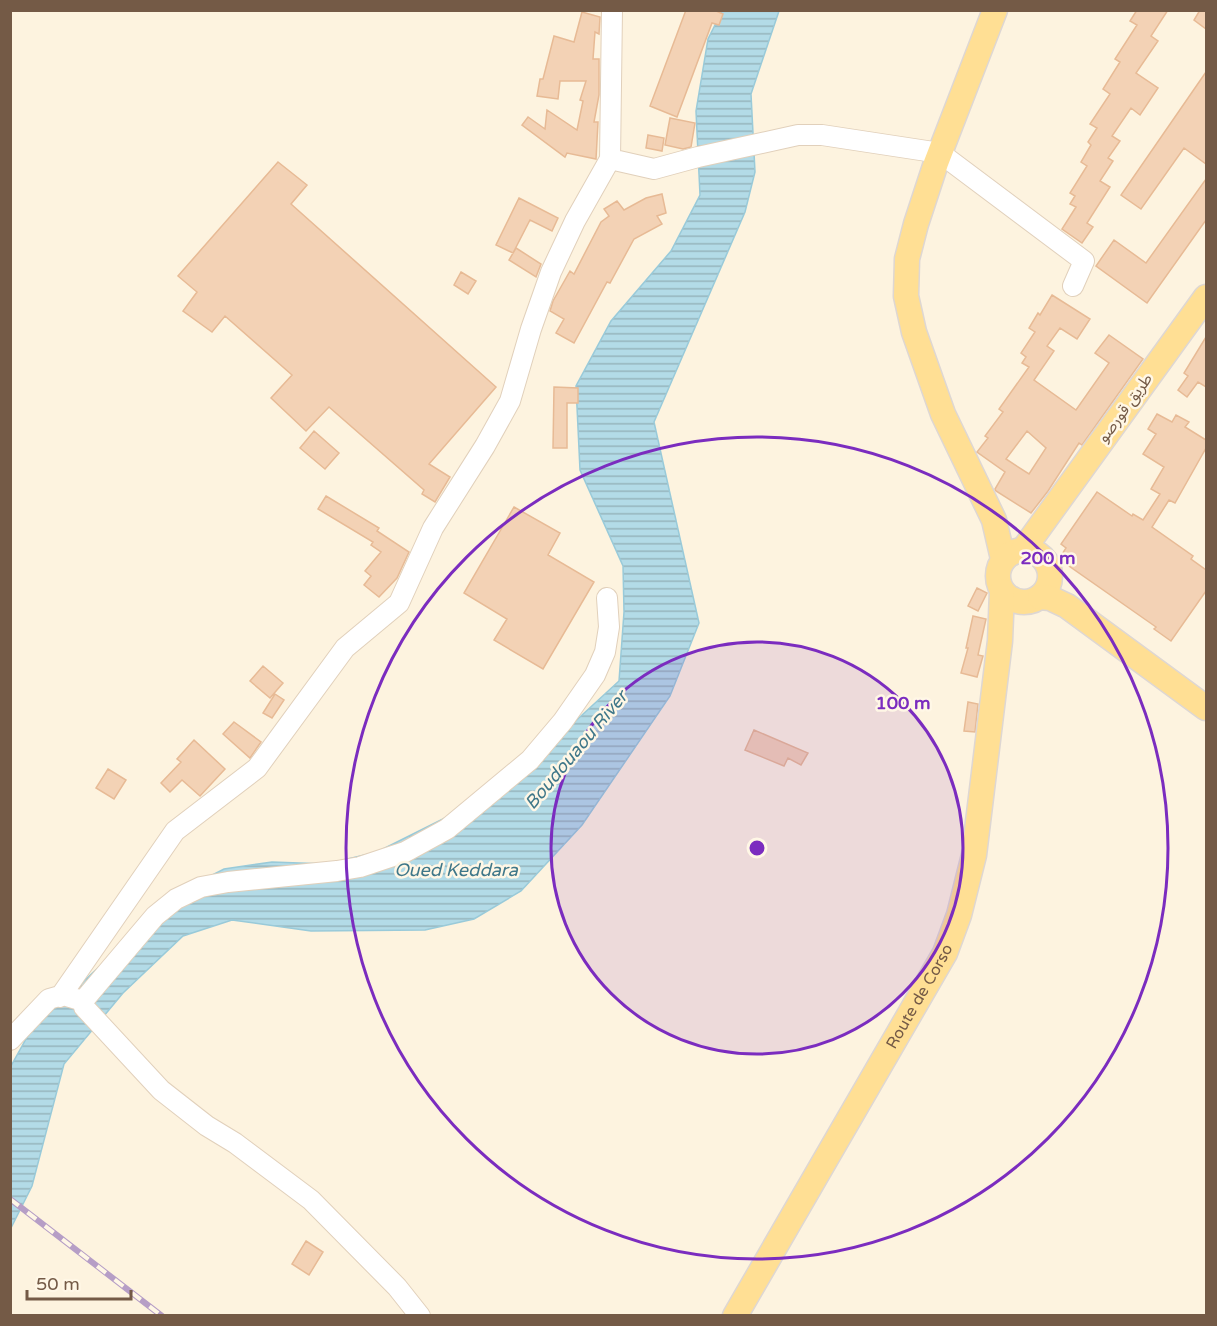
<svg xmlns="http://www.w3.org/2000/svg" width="1217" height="1326" viewBox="0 0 1217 1326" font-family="'Varela Round','Noto Sans Arabic',sans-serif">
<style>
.water{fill:url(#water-rules);stroke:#99cad9;stroke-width:1.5}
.building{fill:#f3d2b5;stroke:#e7ba95;stroke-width:1.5;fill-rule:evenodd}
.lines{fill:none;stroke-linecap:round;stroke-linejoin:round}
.minor-casing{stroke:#e1d0bb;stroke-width:22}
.major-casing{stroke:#ded7d3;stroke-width:27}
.minor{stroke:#fff;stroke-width:20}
.major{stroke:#ffdf94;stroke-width:24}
.rail-casing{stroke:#b69ec6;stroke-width:6}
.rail{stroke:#fff7e6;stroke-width:4;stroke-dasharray:11;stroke-linecap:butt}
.ring{fill:none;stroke:#7b2cbf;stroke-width:3}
.labels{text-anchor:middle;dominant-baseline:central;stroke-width:5;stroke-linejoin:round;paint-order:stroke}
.street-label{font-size:16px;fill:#745a46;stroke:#fff7e6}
.water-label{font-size:18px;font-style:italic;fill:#3f7789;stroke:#fff7e6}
.centre{fill:#7b2cbf;stroke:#fff7e6;stroke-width:3}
.ring-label{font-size:18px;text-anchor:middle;font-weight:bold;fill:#7b2cbf;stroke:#fff7e6;stroke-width:5;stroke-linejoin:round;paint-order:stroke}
</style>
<defs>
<pattern id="water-rules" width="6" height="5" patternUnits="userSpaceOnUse" patternTransform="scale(1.5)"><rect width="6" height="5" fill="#b3dbe7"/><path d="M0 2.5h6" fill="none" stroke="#96b5bd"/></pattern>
</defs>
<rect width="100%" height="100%" fill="#fdf3df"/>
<path class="water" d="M 722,11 L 779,11 L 751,94 L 755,172 L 745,212 L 654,422 L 699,623 L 670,696 L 582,825 L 521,891 L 474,919 L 425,930 L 311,931 L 232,920 L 183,936 L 123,993 L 64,1064 L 32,1186 L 11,1228 L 11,1066 L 31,1030 L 112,955 L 171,896 L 224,869 L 272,862 L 327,864 L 377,852 L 467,807 L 531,762 L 619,681 L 624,612 L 623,566 L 580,470 L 576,386 L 611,321 L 671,251 L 700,195 L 696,111 L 708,39 Z"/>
<path class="building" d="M 686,10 L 714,10 L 723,14 L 719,25 L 712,23 L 677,117 L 650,106 Z
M 1137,10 L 1168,10 L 1151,36 L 1158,41 L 1136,73 L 1158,88 L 1140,115 L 1131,108 L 1112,136 L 1120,141 L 1108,158 L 1113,161 L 1100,181 L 1110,187 L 1087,223 L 1093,227 L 1082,243 L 1062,229 L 1076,207 L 1070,204 L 1075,196 L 1070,193 L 1087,166 L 1081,162 L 1091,145 L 1088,142 L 1097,128 L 1090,124 L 1110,94 L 1103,89 L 1120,62 L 1115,59 L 1137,25 L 1130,21 Z
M 1200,10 L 1206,10 L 1206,29 L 1194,20 Z
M 582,12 L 600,17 L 599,34 L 595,32 L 593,59 L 599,59 L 599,95 L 594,122 L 598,122 L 596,159 L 567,153 L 565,157 L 522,125 L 528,117 L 545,129 L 547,110 L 577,130 L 583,101 L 580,100 L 586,81 L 560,81 L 558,99 L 537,96 L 540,79 L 543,79 L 554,36 L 574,42 Z
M 1206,72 L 1206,164 L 1184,148 L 1141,209 L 1121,195 Z
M 670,118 L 695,123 L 691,147 L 683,149 L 665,145 Z
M 648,135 L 664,138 L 662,151 L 646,148 Z
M 278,162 L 307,185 L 291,204 L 496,387 L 429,464 L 450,477 L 435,502 L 422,494 L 424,490 L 329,407 L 306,431 L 271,398 L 292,375 L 225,316 L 212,332 L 183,311 L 197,292 L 178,276 Z
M 1206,179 L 1206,220 L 1147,303 L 1096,266 L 1114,240 L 1146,263 Z
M 662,194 L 666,213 L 657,216 L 662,224 L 634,239 L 610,283 L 607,282 L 574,343 L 556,333 L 564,319 L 550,311 L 553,301 L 570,271 L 574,274 L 601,222 L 609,216 L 604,209 L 617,201 L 624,210 L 646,198 Z
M 519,198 L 558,218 L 552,231 L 530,220 L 513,253 L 496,245 Z
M 516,248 L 541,264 L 536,277 L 509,260 Z
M 461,272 L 476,281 L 468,294 L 454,285 Z
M 1052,295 L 1090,319 L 1077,339 L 1060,328 L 1047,346 L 1054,351 L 1034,380 L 1076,410 L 1109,363 L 1095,353 L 1109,335 L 1143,359 L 1082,445 L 1079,443 L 1048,491 L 1031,513 L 996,491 L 995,489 L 1005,472 L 977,452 L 988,438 L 985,436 L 1003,412 L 999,409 L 1029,367 L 1022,363 L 1026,357 L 1021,353 L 1035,332 L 1029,328 L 1038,313 L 1040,315 ZM 1027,431 L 1046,448 L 1029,474 L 1006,459 Z
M 1206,337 L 1206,387 L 1198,382 L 1187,397 L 1178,390 L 1188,376 L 1184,373 Z
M 554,387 L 578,388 L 578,403 L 567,403 L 567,448 L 553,448 Z
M 1157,414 L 1172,422 L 1176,415 L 1189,422 L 1185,427 L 1206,440 L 1206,448 L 1175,503 L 1169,500 L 1152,527 L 1193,556 L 1191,559 L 1206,570 L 1206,591 L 1171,641 L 1154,629 L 1156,627 L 1059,559 L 1066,548 L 1061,544 L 1097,492 L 1132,516 L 1133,514 L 1143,520 L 1160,494 L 1151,489 L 1164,467 L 1143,454 L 1156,434 L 1148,429 Z
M 314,431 L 339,453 L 325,469 L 300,448 Z
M 326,496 L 379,528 L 377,531 L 409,552 L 397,578 L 379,597 L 364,585 L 371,576 L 365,571 L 381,552 L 371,545 L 373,542 L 318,509 Z
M 514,507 L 560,533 L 548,555 L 594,582 L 543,669 L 494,640 L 507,619 L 464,593 Z
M 977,588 L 987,593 L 978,611 L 968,606 Z
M 973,616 L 986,619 L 978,655 L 983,656 L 977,677 L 961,673 L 968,648 L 966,648 Z
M 263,666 L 283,683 L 270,698 L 250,681 Z
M 275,694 L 284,700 L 272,718 L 263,713 Z
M 968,702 L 978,704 L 975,732 L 964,731 Z
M 234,722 L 261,742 L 250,758 L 223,734 Z
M 754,730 L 808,753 L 801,765 L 788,758 L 784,766 L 745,750 Z
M 194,740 L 225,769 L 200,796 L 182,780 L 170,792 L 161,783 L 181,762 L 177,759 Z
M 108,769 L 126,780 L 114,799 L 96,788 Z
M 306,1241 L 323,1252 L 309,1275 L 292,1264 Z"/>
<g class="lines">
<g class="minor-casing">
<path id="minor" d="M 610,159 L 654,169 L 698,157 L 798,135 L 822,135 L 940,153 L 1084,261 L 1073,286
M 60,997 L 175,831 L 257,768 L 345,648 L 399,603 L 433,528 L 485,446 L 510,401 L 531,329 L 551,272 L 575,221 L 610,159 L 612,10
M 83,1001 L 155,916 L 176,899 L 201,887 L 228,882 L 337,871 L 360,867 L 405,852 L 447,829 L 530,760 L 563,721 L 595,675 L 605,652 L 609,627 L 607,598
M 10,1040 L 49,999 L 63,995 L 83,1001 L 84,1007 L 161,1090 L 207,1126 L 235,1143 L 311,1200 L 397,1287 L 420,1316"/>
</g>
<g class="major-casing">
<g id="major">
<path d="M 995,10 L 936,163 L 916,224 L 907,259 L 906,296 L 914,332 L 943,414 L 994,520 L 1003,559"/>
<circle cx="1024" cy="576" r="26"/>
<path d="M 1023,550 L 1206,297"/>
<path d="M 1040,597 L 1050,598 L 1067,606 L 1206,708"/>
<path id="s1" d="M 735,1316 L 945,953 L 959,915 L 974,855 L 1000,641 L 1002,591"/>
</g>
</g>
<use href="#minor" class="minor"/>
<use href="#major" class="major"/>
<g class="rail-casing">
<path id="rail" d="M 10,1199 L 162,1316"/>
</g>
<use href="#rail" class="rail"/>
</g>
<circle cx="757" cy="848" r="206" fill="#7b2cbf" fill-opacity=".12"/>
<g class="ring">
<circle cx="757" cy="848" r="206"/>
<circle cx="757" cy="848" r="411"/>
</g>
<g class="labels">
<g class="street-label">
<text transform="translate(1125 408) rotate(-54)">طريق قورصو</text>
<text stroke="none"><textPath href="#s1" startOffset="369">Route de Corso</textPath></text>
</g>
<g class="water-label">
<text transform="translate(576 750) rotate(-50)">Boudouaou River</text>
<text x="456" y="870">Oued Keddara</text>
</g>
</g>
<circle cx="757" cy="848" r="9" class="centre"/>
<g class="ring-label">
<text x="1048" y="564">200 m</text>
<text x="903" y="709">100 m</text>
</g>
<rect width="1217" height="1326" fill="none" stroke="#745a46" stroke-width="24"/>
<path d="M27 1290v9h104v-9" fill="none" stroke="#745a46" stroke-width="3"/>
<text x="36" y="1290" font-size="18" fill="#745a46" stroke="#fff7e6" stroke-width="4.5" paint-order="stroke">50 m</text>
</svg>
